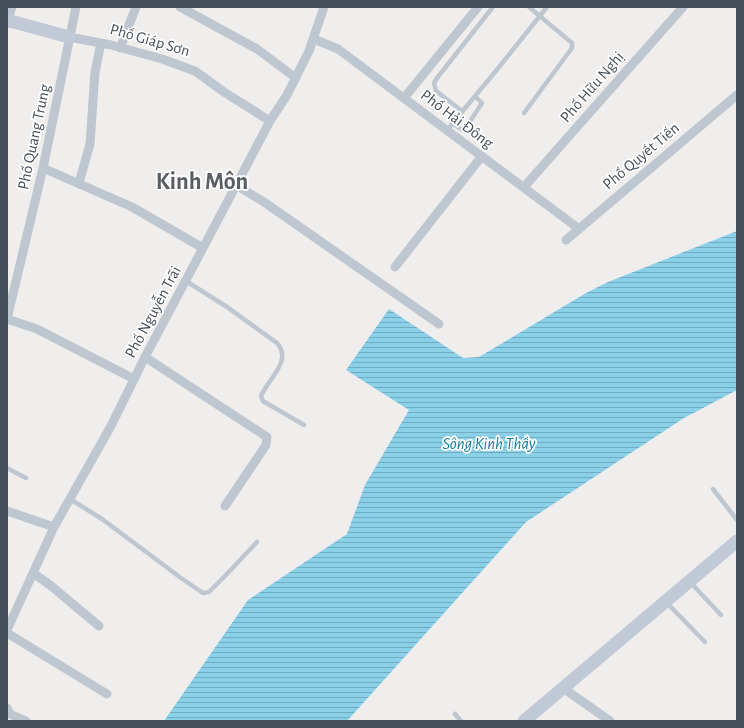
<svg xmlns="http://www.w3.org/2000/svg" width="744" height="728" viewBox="0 0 744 728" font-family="'Alegreya Sans',sans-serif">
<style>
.water{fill:url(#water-rules)}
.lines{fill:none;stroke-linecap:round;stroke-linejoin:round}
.lane{stroke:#bec7cf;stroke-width:4.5}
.street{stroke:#bec7cf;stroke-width:9}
.secondary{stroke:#c0c9d5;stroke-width:13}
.labels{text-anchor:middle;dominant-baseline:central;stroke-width:3.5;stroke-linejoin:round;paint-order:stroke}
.street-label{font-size:16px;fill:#464f59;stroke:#fff}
.water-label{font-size:17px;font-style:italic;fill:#117da2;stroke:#fff}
.town-label{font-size:24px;font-weight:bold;fill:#5a5d62;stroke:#fff}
</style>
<defs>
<pattern id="water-rules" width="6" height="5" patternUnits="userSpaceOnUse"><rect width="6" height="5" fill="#8ad0e8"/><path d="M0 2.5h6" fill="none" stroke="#73abbf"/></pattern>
</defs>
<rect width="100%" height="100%" fill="#f0eded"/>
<path class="water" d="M 737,231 L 737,390 L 684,418 L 526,522 L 347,721 L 164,721 L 248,600 L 347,534 L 365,485 L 409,410 L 346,370 L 389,309 L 463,358 L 479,357 L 586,293 L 608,282 Z"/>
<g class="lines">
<path class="lane" d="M 462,111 L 436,91 L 434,83 L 437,78 L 493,7
M 524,113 L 572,48 L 572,43 L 566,38 L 529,7
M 452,123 L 462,130 L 465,129 L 482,103 L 475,96
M 447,130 L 500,66 L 547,7
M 186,281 L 227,307 L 277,343 C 293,361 268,379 261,396 L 263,401 L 304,425
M 7,468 L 26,478
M 713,489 L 737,520
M 70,499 L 102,519 L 181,578 L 203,593 L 209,592 L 225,576 L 257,542
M 691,583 L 721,615
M 667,603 L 705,642
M 455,714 L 461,721"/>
<path class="street" d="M 180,7 L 257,49 L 296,78
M 7,21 L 12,7
M 69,37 L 111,45 L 162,59 L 195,71 L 224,92 L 270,121
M 314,39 L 338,49 L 578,228
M 120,48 L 136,7
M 404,98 L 478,7
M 43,168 L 132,207 L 203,248
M 79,183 L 90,144 L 95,72 L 101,43
M 236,185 L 264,202 L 439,324
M 524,187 L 683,7
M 566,240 L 737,95
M 395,267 L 482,156
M 7,319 L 43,168 L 76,7
M 7,319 L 37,329 L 134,379
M 145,357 L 267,437 L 266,445 L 225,506
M 7,511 L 54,527
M 33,573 L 50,585 L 99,626
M 7,630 L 54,527 L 111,426 L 145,357 L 203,248 L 270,121 L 287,95 L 309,51 L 324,7
M 7,633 L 107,694
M 563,688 L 610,721
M 7,708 L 10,714 L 26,721"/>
<path class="secondary" d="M 7,21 L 14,22 L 69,37
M 524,721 L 737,541"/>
</g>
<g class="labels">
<g class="street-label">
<text transform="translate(150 40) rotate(16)">Phố Giáp Sơn</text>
<text transform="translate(592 87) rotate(-49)">Phố Hữu Nghị</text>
<text transform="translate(457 119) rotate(37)">Phố Hải Đông</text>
<text transform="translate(34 137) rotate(-78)">Phố Quang Trung</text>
<text transform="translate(641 156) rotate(-40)">Phố Quyết Tiến</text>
<text transform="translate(153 312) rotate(-62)">Phố Nguyễn Trãi</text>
</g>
<g class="water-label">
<text x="489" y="443">Sông Kinh Thầy</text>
</g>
<g class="town-label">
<text x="202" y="182">Kinh Môn</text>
</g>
</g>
<rect width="744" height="728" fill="none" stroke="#464f59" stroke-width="16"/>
</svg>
